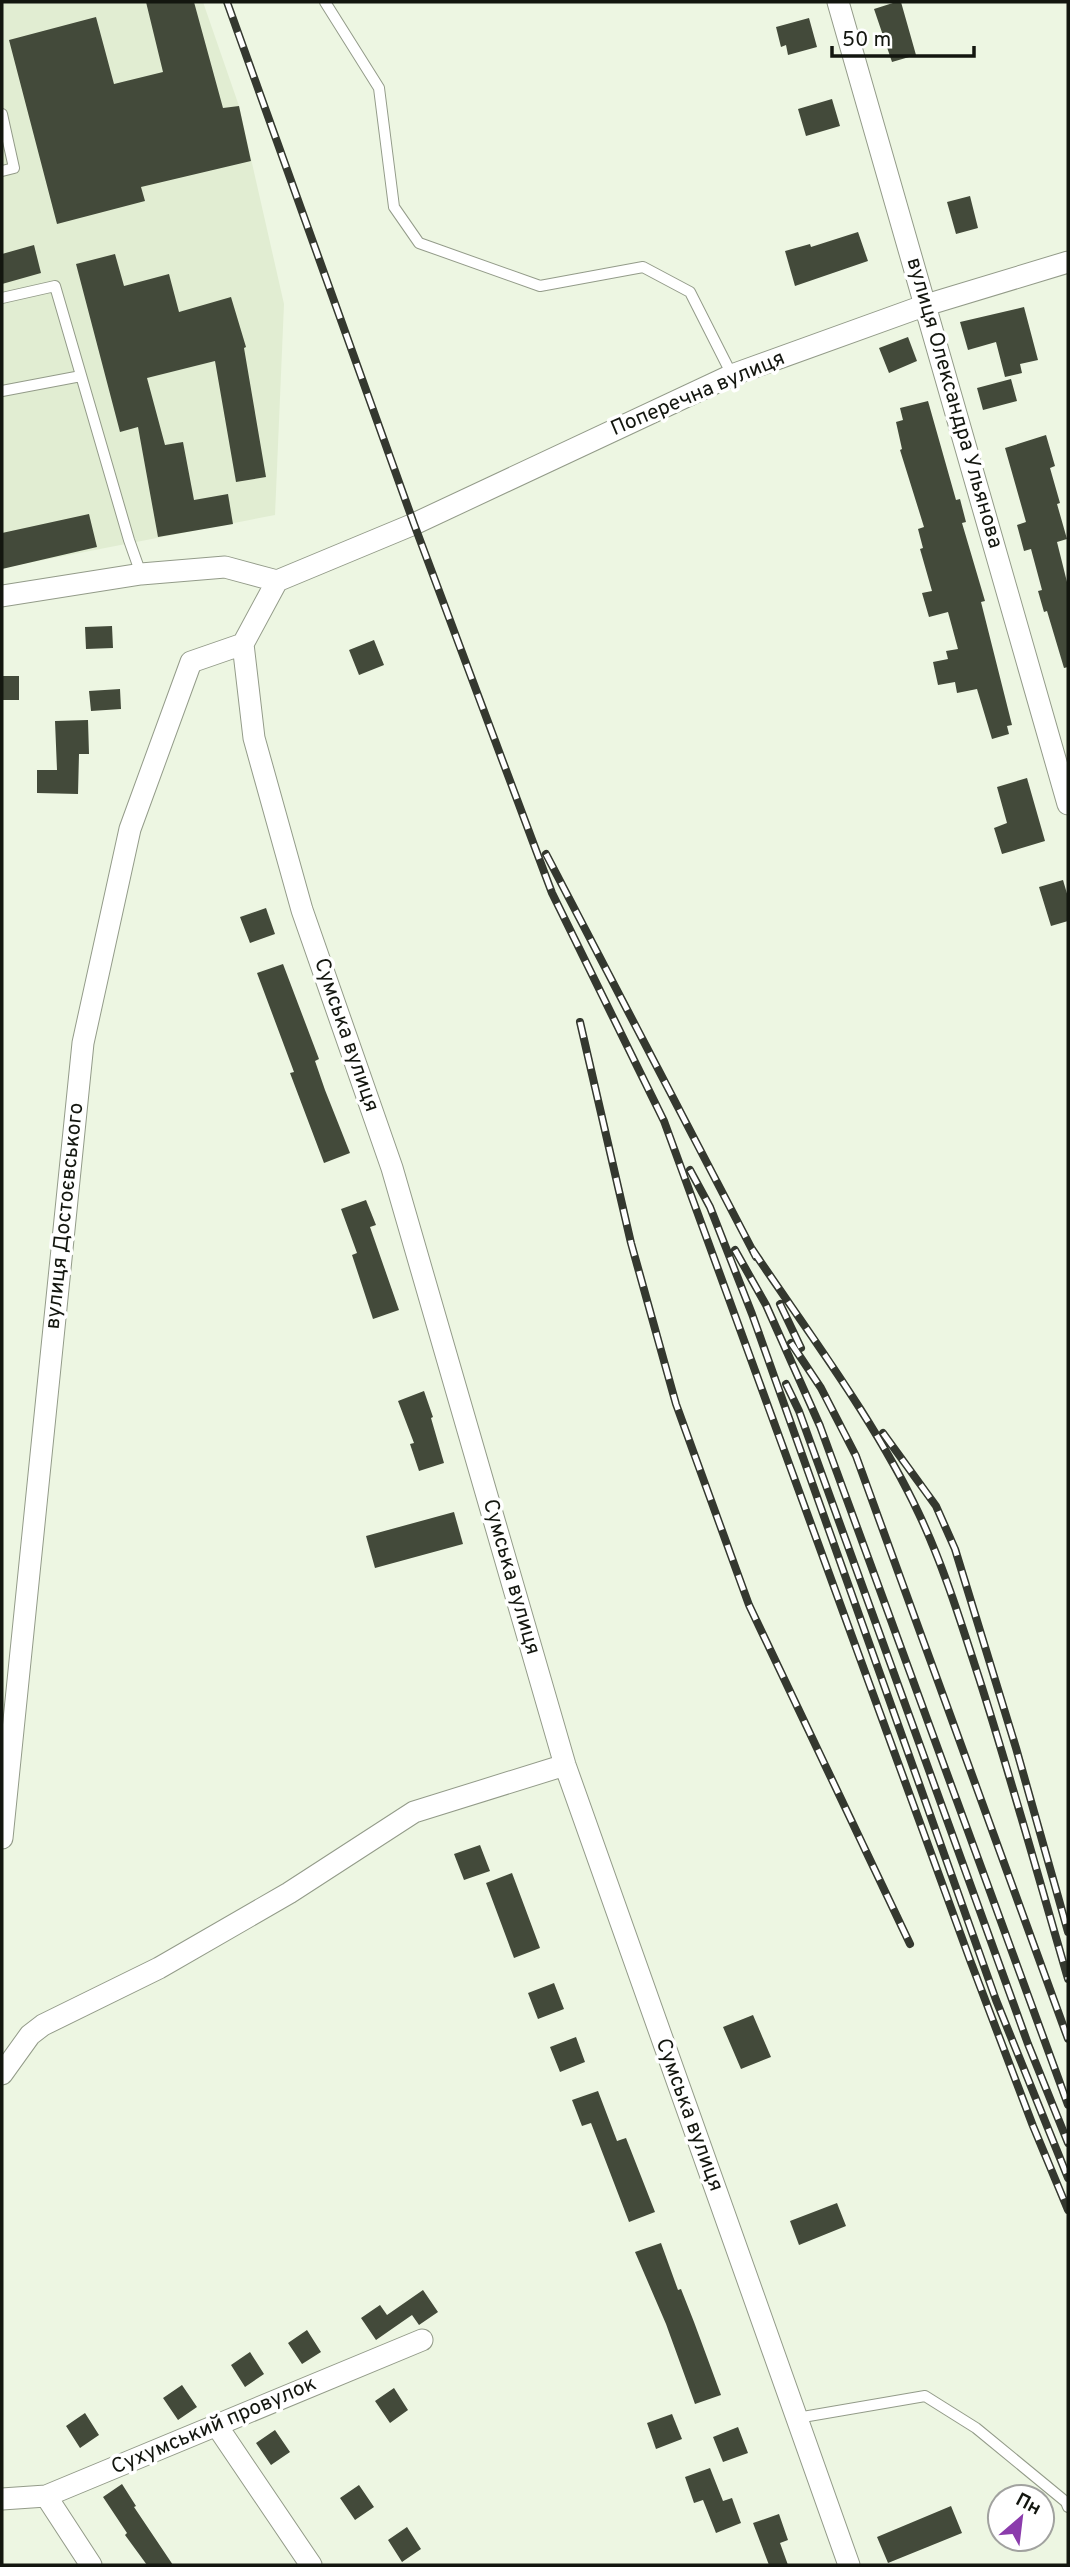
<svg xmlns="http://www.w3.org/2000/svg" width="1070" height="2567" viewBox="0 0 1070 2567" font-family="Overpass,sans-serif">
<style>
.built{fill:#e1edd2}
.building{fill:#434a3a}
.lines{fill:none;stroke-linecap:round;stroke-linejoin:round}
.lane-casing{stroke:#939b89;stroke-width:12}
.street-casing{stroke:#939b89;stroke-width:23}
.lane{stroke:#fff;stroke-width:10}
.street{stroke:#fff;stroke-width:21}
.rail-casing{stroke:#34382f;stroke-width:8}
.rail{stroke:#fff;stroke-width:5;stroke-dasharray:16;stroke-linecap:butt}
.labels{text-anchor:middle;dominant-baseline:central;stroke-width:7;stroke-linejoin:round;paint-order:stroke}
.street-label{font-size:21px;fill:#13160f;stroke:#fff}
</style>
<rect width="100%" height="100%" fill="#edf6e2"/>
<path class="built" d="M 2,2 L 203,2 L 239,106 L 284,304 L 275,515 L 2,568 Z"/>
<path class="building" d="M 146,2 L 194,2 L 223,108 L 239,106 L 251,161 L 141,187 L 145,201 L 57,224 L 9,40 L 96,17 L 114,84 L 163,72 Z
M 896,2 L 901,2 L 916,55 L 892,62 L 874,9 Z
M 809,18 L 817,47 L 788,55 L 786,45 L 781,47 L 776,27 Z
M 832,99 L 840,126 L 806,136 L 798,109 Z
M 970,196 L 978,228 L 956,234 L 947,202 Z
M 858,232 L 868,261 L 795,286 L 785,251 L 810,244 L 811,247 Z
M 34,245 L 41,273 L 2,284 L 2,254 Z
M 115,254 L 124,286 L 169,274 L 179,312 L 231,297 L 246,347 L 244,348 L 266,477 L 236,482 L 215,361 L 147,378 L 165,445 L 183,442 L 194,500 L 228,494 L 233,524 L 158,537 L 138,427 L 120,432 L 76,264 Z
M 1024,307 L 1038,360 L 1020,364 L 1022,373 L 1005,377 L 996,342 L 968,350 L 960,322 Z
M 908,337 L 917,361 L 889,373 L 879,348 Z
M 1011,379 L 1017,401 L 983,410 L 977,388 Z
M 928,401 L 956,500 L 960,499 L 966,522 L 962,523 L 985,601 L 981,602 L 1012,725 L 1007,726 L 1009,734 L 992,739 L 977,689 L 957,693 L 955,682 L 938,685 L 933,662 L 948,659 L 946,651 L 958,649 L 948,612 L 929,617 L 922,593 L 932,591 L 920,549 L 923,548 L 918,529 L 924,527 L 900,450 L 902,449 L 896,422 L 903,420 L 900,408 Z
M 1046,435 L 1055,466 L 1050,468 L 1060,503 L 1057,504 L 1067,539 L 1057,542 L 1068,586 L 1068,667 L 1064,668 L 1047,611 L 1044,612 L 1038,591 L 1042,590 L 1031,549 L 1024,551 L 1017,525 L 1026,522 L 1005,448 Z
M 89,514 L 97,547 L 2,569 L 2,533 Z
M 112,626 L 113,648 L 86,649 L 85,627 Z
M 374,640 L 384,665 L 359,675 L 349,650 Z
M 2,676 L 19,676 L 19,700 L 2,700 Z
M 120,689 L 121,709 L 91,711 L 89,691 Z
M 88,720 L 89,754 L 79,754 L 78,794 L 37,793 L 37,770 L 57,770 L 55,721 Z
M 1027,778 L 1045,841 L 1002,854 L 994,828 L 1007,823 L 997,787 Z
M 1063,880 L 1068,897 L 1068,921 L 1051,926 L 1039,887 Z
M 266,908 L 275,934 L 250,943 L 240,917 Z
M 283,964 L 319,1059 L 315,1061 L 325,1090 L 350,1153 L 324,1163 L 290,1073 L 294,1072 L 257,973 Z
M 366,1200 L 376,1225 L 370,1227 L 399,1310 L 373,1319 L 352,1255 L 357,1253 L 341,1209 Z
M 424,1391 L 433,1417 L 431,1418 L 444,1463 L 419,1471 L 410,1444 L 414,1443 L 398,1401 Z
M 454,1512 L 463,1544 L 375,1568 L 366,1536 Z
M 480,1845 L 490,1871 L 464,1880 L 454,1854 Z
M 512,1873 L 540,1948 L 514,1958 L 486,1883 Z
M 554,1983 L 564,2009 L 538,2019 L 528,1993 Z
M 753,2015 L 771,2057 L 741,2069 L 723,2027 Z
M 576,2037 L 585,2062 L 560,2072 L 550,2047 Z
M 598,2091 L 617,2141 L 626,2138 L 655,2212 L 629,2222 L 591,2123 L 582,2126 L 572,2100 Z
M 837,2203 L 846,2226 L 799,2245 L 790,2221 Z
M 661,2243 L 678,2290 L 681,2289 L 694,2322 L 721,2395 L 695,2404 L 666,2324 L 635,2252 Z
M 423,2290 L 438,2312 L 419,2325 L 412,2315 L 376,2340 L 361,2318 L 380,2305 L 387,2315 Z
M 307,2330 L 321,2352 L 302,2364 L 288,2343 Z
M 250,2352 L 264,2374 L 245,2387 L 231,2365 Z
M 182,2385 L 197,2407 L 178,2420 L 163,2398 Z
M 394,2388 L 408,2410 L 390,2423 L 375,2401 Z
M 85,2413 L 99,2435 L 80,2448 L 66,2426 Z
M 672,2414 L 682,2439 L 656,2449 L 647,2423 Z
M 738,2427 L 748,2453 L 723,2462 L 713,2437 Z
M 275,2430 L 290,2452 L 271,2465 L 256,2443 Z
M 710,2468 L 723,2501 L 732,2498 L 741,2523 L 716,2533 L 703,2500 L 694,2503 L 685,2477 Z
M 122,2484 L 136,2506 L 134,2507 L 173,2565 L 147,2565 L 125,2535 L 127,2533 L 103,2497 Z
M 359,2485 L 374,2507 L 355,2520 L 340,2498 Z
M 951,2506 L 962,2533 L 888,2563 L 877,2537 Z
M 779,2514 L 788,2540 L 780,2543 L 788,2565 L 769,2565 L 753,2523 Z
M 407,2527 L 421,2549 L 402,2562 L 388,2540 Z"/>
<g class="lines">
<g class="lane-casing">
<path id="lane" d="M 325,2 L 379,88 L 394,207 L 419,243 L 540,286 L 643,267 L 690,292 L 732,375
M 2,114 L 14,168 L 2,171
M 2,298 L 55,286 L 129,540 L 141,574
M 2,391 L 81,376
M 797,2418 L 925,2396 L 976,2428 L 1066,2502 L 1068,2507"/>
</g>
<g class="street-casing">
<path id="street" d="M 838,2 L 1068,804
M 277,581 L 243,644 L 254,738 L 302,910 L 392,1168 L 565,1765 L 849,2565
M 2,596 L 141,574 L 225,567 L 277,581 L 414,524 L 732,375 L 926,305 L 1068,262
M 2,1838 L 83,1043 L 130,829 L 191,662 L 243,644
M 2,2074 L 30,2035 L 43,2025 L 159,1968 L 289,1893 L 414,1812 L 565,1765
M 217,2426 L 311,2565
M 46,2496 L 91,2565
M 2,2499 L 46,2496 L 422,2340"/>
</g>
<use href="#lane" class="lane"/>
<use href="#street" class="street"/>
<g class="rail-casing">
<path id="rail" d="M 227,2 L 414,524 L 552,893 L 664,1121 L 970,1960 L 1033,2126 L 1068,2210
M 546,854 L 756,1257
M 580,1022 L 631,1243 L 676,1404 L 749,1605 L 910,1944
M 690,1170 L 710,1207 L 752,1314 L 996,2000 L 1068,2178
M 752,1249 C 809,1334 876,1422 919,1514 C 944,1567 961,1623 979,1678 C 1011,1778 1039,1879 1068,1979
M 735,1250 L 766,1305 L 820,1426 L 1068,2105
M 780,1304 L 801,1348
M 791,1343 L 821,1388 L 856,1456 L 1068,2039
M 786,1384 L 799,1411 L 1028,2044 L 1068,2143
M 883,1433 L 936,1506 L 955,1549 L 1016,1748 L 1068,1932"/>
</g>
<use href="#rail" class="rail"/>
</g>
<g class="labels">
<g class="street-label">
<text transform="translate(698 394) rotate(-23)">Поперечна вулиця</text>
<text transform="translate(954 403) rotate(74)">вулиця Олександра Ульянова</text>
<text transform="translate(346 1035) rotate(71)">Сумська вулиця</text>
<text transform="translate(65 1216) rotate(-84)">вулиця Достоєвського</text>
<text transform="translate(511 1577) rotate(74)">Сумська вулиця</text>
<text transform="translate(689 2115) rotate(70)">Сумська вулиця</text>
<text transform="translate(214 2426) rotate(-23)">Сухумський провулок</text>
</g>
</g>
<rect width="1070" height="2567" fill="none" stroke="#13160f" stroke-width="7"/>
<g transform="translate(1021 2518) rotate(28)"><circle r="33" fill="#ffffff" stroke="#a1a29f" stroke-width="2"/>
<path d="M0-5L12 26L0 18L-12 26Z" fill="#8b3cac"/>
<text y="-10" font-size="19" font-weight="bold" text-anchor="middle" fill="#13160f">Пн</text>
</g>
<path d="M832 46v10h142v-10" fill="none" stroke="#13160f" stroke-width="3.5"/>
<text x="842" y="46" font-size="21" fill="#13160f" stroke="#ffffff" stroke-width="5" paint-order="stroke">50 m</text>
</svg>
